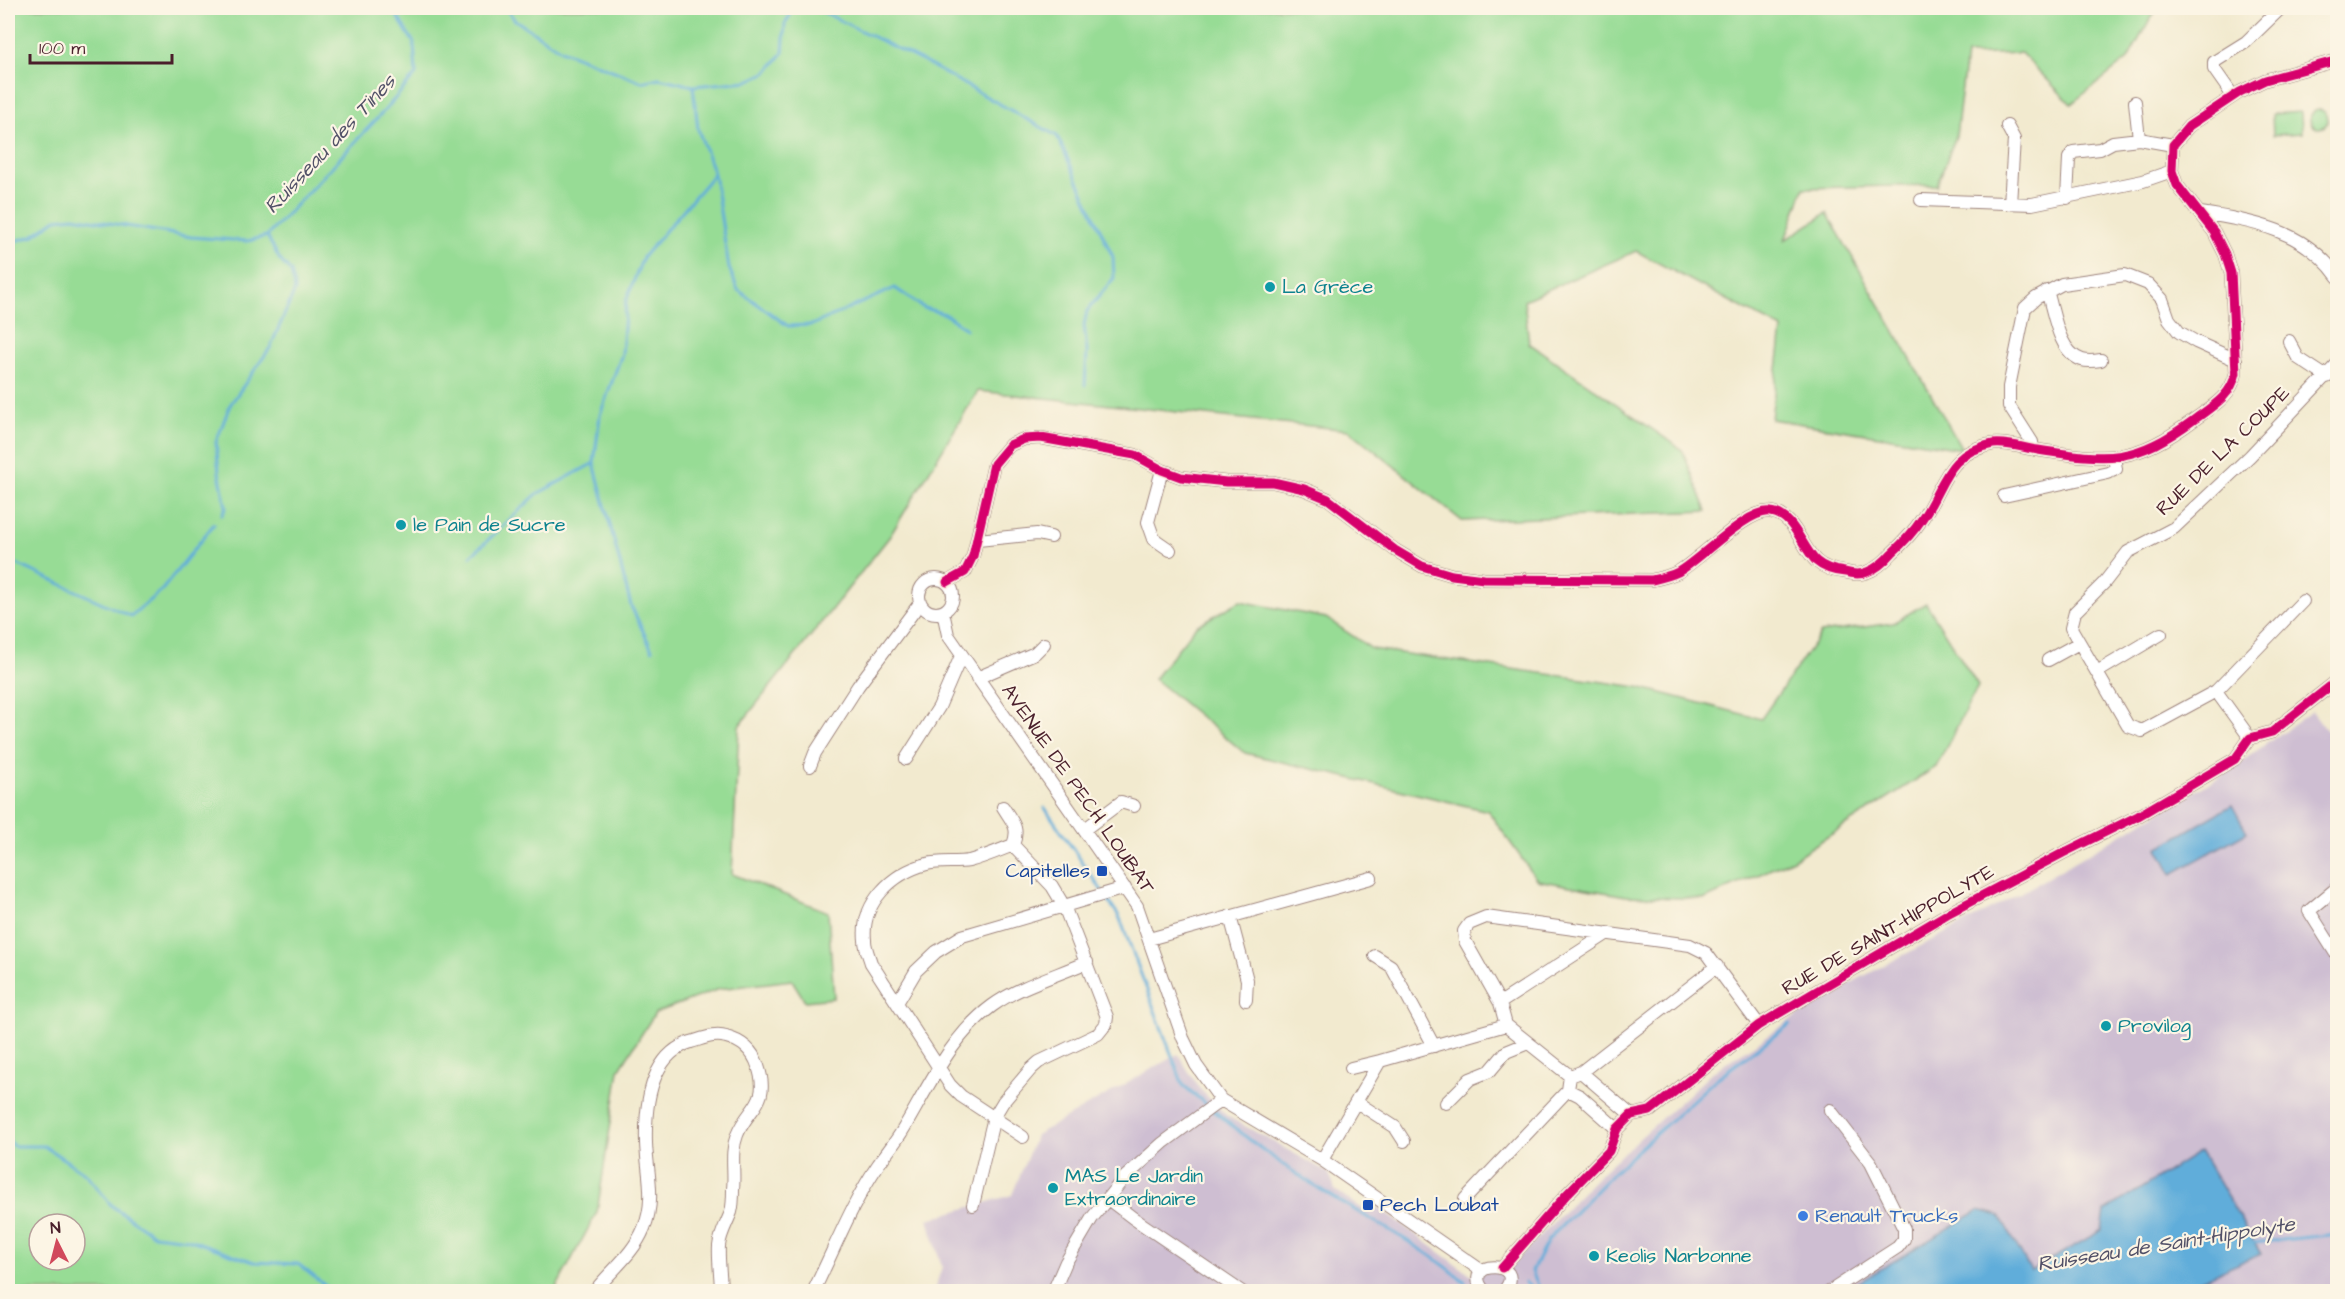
<svg xmlns="http://www.w3.org/2000/svg" width="2345" height="1299" viewBox="0 0 2345 1299" font-family="'Architects Daughter',sans-serif">
<style>
.industrial{fill:#cebed2}
.green{fill:#97dc95;stroke:#707e60;stroke-width:1.5;fill-rule:evenodd}
.water{fill:#61adda;stroke:#566682;stroke-width:1.5}
.lines{fill:none;stroke-linecap:round;stroke-linejoin:round}
.stream{stroke:#61adda;stroke-width:3}
.minor-casing{stroke:#9e847d;stroke-width:14}
.minor{stroke:#fff;stroke-width:12}
.cycleway-casing{stroke:#fcf5e5;stroke-width:13}
.cycleway{stroke:#d6006c;stroke-width:9}
.culture-dot{fill:#0f9aa8;stroke:#fcf5e5;stroke-width:2}
.transit-dot{fill:#1a4fb4;stroke:#fcf5e5;stroke-width:2}
.shop-dot{fill:#3f7fe0;stroke:#fcf5e5;stroke-width:2}
.labels{text-anchor:middle;dominant-baseline:central;stroke-width:4.5;stroke-linejoin:round;paint-order:stroke}
.culture-label{font-size:20px;fill:#0d838f;stroke:#fcf5e5;text-anchor:start}
.street-label{font-size:20px;fill:#4a1f2b;stroke:#fcf5e5}
.transit-label{font-size:20px;fill:#164399;stroke:#fcf5e5;text-anchor:end}
.shop-label{font-size:20px;fill:#366cbe;stroke:#fcf5e5;text-anchor:start}
.water-label{font-size:21px;font-style:italic;fill:#525168;stroke:#fcf5e5}
</style>
<rect width="100%" height="100%" fill="#fcf5e5"/>
<filter id="ink" filterUnits="userSpaceOnUse"><feTurbulence type="fractalNoise" baseFrequency=".0167" numOctaves="2"/><feDisplacementMap in="SourceGraphic" scale="12" xChannelSelector="R" yChannelSelector="G"/><feConvolveMatrix kernelMatrix="1 2 1 2 8 2 1 2 1" color-interpolation-filters="sRGB"/></filter>
<filter id="wash" filterUnits="userSpaceOnUse"><feTurbulence type="fractalNoise" baseFrequency=".008" numOctaves="4" result="noise"/><feDisplacementMap in="SourceGraphic" scale="24" xChannelSelector="R" yChannelSelector="G"/><feGaussianBlur stdDeviation="1.35" result="paint"/><feColorMatrix in="noise" values="0 0 0 0 0 0 0 0 0 0 0 0 0 0 0 0 0 1.4 0 .05"/><feComposite in="paint" operator="in"/></filter>
<g filter="url(#wash)">
<rect width="100%" height="100%" fill="#f2eacf"/>
<path class="industrial" d="M 2312,711 L 2337,744 L 2337,1291 L 934,1291 L 942,1267 L 928,1219 L 1012,1195 L 1036,1135 L 1178,1054 L 1199,1088 L 1227,1116 L 1329,1173 L 1335,1190 L 1363,1209 L 1379,1208 L 1471,1275 L 1510,1267 L 1600,1174 L 1713,1072 L 1828,995 L 2021,893 L 2223,775 Z"/>
<path class="green" d="M 8,8 L 2156,8 L 2128,59 L 2071,104 L 2021,53 L 1966,55 L 1956,136 L 1937,185 L 1804,188 L 1785,240 L 1827,213 L 1962,449 L 1771,419 L 1782,329 L 1636,251 L 1524,300 L 1529,343 L 1682,450 L 1707,511 L 1462,521 L 1349,430 L 978,391 L 890,536 L 739,726 L 732,874 L 828,912 L 834,998 L 805,1001 L 792,980 L 719,989 L 655,1013 L 619,1070 L 597,1212 L 554,1292 L 8,1291 ZM 39,1224 L 75,1224 L 75,1260 L 39,1260 Z
M2310 119a9 9 0 1 1 18 0a9 9 0 1 1-18 0Z
M 2301,112 L 2302,133 L 2273,135 L 2272,114 Z
M 1240,601 L 1326,618 L 1372,649 L 1638,687 L 1761,719 L 1821,633 L 1893,623 L 1926,603 L 1978,686 L 1936,767 L 1793,859 L 1705,899 L 1626,896 L 1537,880 L 1488,811 L 1245,753 L 1154,679 L 1196,626 Z"/>
<path class="water" d="M 2232,805 L 2247,832 L 2172,874 L 2158,848 Z
M 2200,1151 L 2261,1254 L 2176,1291 L 1844,1291 L 1979,1210 L 2000,1216 L 2031,1271 L 2102,1230 L 2105,1211 Z"/>
<g class="lines">
<path class="stream" d="M 505,8 L 515,20 L 561,50 L 642,82 L 659,78 L 693,86 L 748,81 L 767,72 L 783,53 L 785,24 L 794,8
M 815,8 L 926,63 L 1057,136 L 1113,257 L 1114,278 L 1087,311 L 1084,325 L 1087,351 L 1085,385
M 714,174 L 729,268 L 738,290 L 788,326 L 812,325 L 895,288 L 924,308 L 945,314 L 966,329
M 267,236 L 385,110 L 416,74 L 414,43 L 392,8
M 8,243 L 33,236 L 56,219 L 74,217 L 191,237 L 248,241 L 266,236
M 222,515 L 226,507 L 219,472 L 216,442 L 230,405 L 270,348 L 295,290 L 291,272 L 280,260 L 267,236
M 471,556 L 537,494 L 594,463
M 8,560 L 131,616 L 162,590 L 214,524
M 652,650 L 631,606 L 594,463 L 600,415 L 622,354 L 626,301 L 643,257 L 714,174 L 698,129 L 693,86
M 1045,808 L 1102,891
M 1105,896 L 1119,916 L 1183,1085 L 1207,1105
M 1212,1109 C 1247,1139 1284,1167 1323,1191 C 1371,1221 1422,1245 1465,1282
M 8,1139 L 13,1146 L 44,1146 L 86,1174 L 112,1206 L 154,1235 L 188,1239 L 254,1262 L 298,1264 L 333,1292
M 2252,1243 L 2338,1234
M 1525,1283 L 1539,1292
M 1541,1292 L 1532,1271 L 1548,1240 L 1613,1173 L 1716,1079 L 1790,1024"/>
</g>
</g>
<g filter="url(#ink)">
<g class="lines">
<g class="minor-casing">
<path id="minor" d="M 2233,96 L 2214,69 L 2214,62 L 2246,42 L 2281,8
M 2135,102 L 2139,139
M 2007,126 L 2014,139 L 2010,204
M 2067,198 L 2069,158 L 2073,152 L 2100,149 L 2113,142 L 2139,139 L 2173,145
M 1921,200 L 2032,204 L 2143,181 L 2172,171
M 2200,213 C 2253,221 2305,230 2338,277
M 2047,291 C 2054,312 2058,352 2082,360 C 2088,362 2095,361 2101,360
M 2289,341 L 2298,358 L 2327,377
M 2033,449 L 2032,442 L 2009,406 L 2009,387 L 2025,308 L 2036,298 L 2062,284 L 2125,275 L 2148,284 L 2162,299 L 2169,319 L 2179,332 L 2196,342 L 2236,360
M 1162,470 L 1148,522 L 1154,539 L 1170,550
M 2004,496 L 2108,473 L 2116,469 L 2114,457
M 978,540 L 1037,534 L 1051,537
M919 596a17 17 0 1 1 34 0a17 17 0 1 1-34 0Z
M 947,582 L 965,572 L 973,556 L 994,464 L 1010,445 L 1024,439 L 1041,438 L 1135,455 L 1162,470 L 1181,477 L 1226,482 L 1273,482 L 1304,489 L 1328,499 L 1395,550 L 1422,566 L 1452,575 L 1484,579 L 1652,580 C 1661,578 1670,576 1678,572 C 1701,559 1748,508 1771,512 C 1794,515 1801,546 1816,561 C 1824,568 1834,571 1845,572 C 1852,574 1860,575 1867,572 C 1876,569 1886,560 1892,553 C 1903,543 1914,531 1922,519 C 1945,486 1945,453 1993,444 C 2007,442 2024,448 2038,450 C 2110,461 2134,464 2195,419 C 2213,406 2231,396 2236,373 L 2231,273 L 2225,254 L 2214,232 L 2177,185 L 2172,171 L 2173,145 L 2189,126 L 2240,92 L 2265,80 L 2338,60
M 943,612 L 948,635 L 1137,906 L 1183,1038 L 1196,1065 L 1221,1100 L 1322,1160 L 1482,1271
M 2048,660 L 2079,643
M 2097,672 L 2161,634
M 977,678 L 1035,653 L 1044,644
M 2216,691 L 2303,601
M 2250,738 L 2216,691 L 2142,731 L 2128,726 L 2071,628 L 2075,612 L 2104,583 L 2128,552 L 2174,528 L 2250,456 L 2338,363
M 906,759 L 939,707 L 961,656
M 810,766 L 815,753 L 858,686 L 920,603
M 1003,807 C 1012,822 1020,827 1013,845 C 998,851 984,857 969,861 C 955,863 940,861 927,864 C 892,873 861,903 865,940 C 865,948 869,956 871,963 L 950,1085 L 961,1096 L 1023,1137
M 1085,829 L 1121,802 L 1134,806
M 2338,887 L 2309,911 L 2338,957
M 1230,916 L 1247,980 L 1246,1000
M 1149,939 L 1371,878
M 1375,956 L 1391,966 L 1434,1046
M 897,1003 L 916,971 L 936,952 L 962,936 L 1125,888
M 1500,1003 L 1608,933
M 1506,1025 L 1500,1003 L 1465,941 L 1464,931 L 1469,924 L 1486,917 L 1690,945 L 1706,953 L 1759,1025
M 1506,1025 L 1570,1076
M 1351,1068 L 1380,1061
M 1581,1072 L 1717,966
M 1358,1103 L 1395,1127 L 1404,1141
M 1446,1103 L 1470,1079 L 1490,1071 L 1506,1052 L 1528,1043
M 1617,1129 L 1580,1096 L 1568,1090 L 1570,1076 L 1581,1072 L 1631,1115
M 1322,1160 L 1380,1061 L 1506,1025
M 1108,1199 L 1133,1218 L 1242,1292
M 1465,1199 L 1568,1090
M 973,1205 L 994,1117 L 1003,1102 L 1031,1069 L 1039,1062 L 1098,1034 L 1106,1024 L 1107,1017 L 1064,906 L 1052,886 L 1013,845
M 1502,1268 L 1566,1195 L 1609,1151 L 1617,1129 L 1631,1115 L 1650,1111 L 1759,1025 L 1947,914 L 2063,853 L 2138,816 L 2235,759 L 2250,738 L 2272,732 L 2338,680
M 594,1292 C 611,1270 633,1255 644,1228 C 656,1199 647,1172 646,1143 C 645,1107 650,1055 691,1042 C 702,1039 715,1033 726,1037 C 742,1041 753,1051 758,1066 C 771,1104 748,1107 737,1135 C 730,1153 735,1171 733,1189 C 733,1196 733,1205 731,1212 C 727,1223 720,1234 719,1246 C 718,1261 721,1277 721,1292
M 813,1292 C 834,1250 852,1203 878,1165 C 887,1152 896,1142 904,1128 C 929,1086 951,1036 992,1006 C 1019,986 1056,976 1087,962
M 1053,1292 L 1066,1262 L 1092,1218 L 1123,1179 L 1163,1143 L 1221,1100
M 1485,1292 C 1456,1259 1532,1259 1503,1292
M 1829,1292 L 1898,1247 L 1904,1239 L 1904,1229 L 1871,1163 L 1830,1110"/>
</g>
<use href="#minor" class="minor"/>
<g class="cycleway-casing">
<path id="cycleway" d="M 947,582 L 965,572 L 973,556 L 994,464 L 1010,445 L 1024,439 L 1041,438 L 1135,455 L 1162,470 L 1181,477 L 1226,482 L 1273,482 L 1304,489 L 1328,499 L 1395,550 L 1422,566 L 1452,575 L 1484,579 L 1652,580 C 1661,578 1670,576 1678,572 C 1701,559 1748,508 1771,512 C 1794,515 1801,546 1816,561 C 1824,568 1834,571 1845,572 C 1852,574 1860,575 1867,572 C 1876,569 1886,560 1892,553 C 1903,543 1914,531 1922,519 C 1945,486 1945,453 1993,444 C 2007,442 2024,448 2038,450 C 2110,461 2134,464 2195,419 C 2213,406 2231,396 2236,373 L 2231,273 L 2225,254 L 2214,232 L 2177,185 L 2172,171 L 2173,145 L 2189,126 L 2240,92 L 2265,80 L 2338,60
M 1502,1268 L 1566,1195 L 1609,1151 L 1617,1129 L 1631,1115 L 1650,1111 L 1759,1025 L 1947,914 L 2063,853 L 2138,816 L 2235,759 L 2250,738 L 2272,732 L 2338,680"/>
</g>
<use href="#cycleway" class="cycleway"/>
</g>
</g>
<g class="culture-dot">
<circle cx="1270" cy="287" r="6"/>
<circle cx="401" cy="525" r="6"/>
<circle cx="2106" cy="1026" r="6"/>
<circle cx="1053" cy="1188" r="6"/>
<circle cx="1594" cy="1256" r="6"/>
</g>
<g class="transit-dot">
<rect x="1096" y="865" width="12" height="12" rx="3"/>
<rect x="1362" y="1199" width="12" height="12" rx="3"/>
</g>
<circle class="shop-dot" cx="1803" cy="1216" r="6"/>
<g class="labels">
<g class="culture-label">
<text x="1282" y="287">La Grèce</text>
<text x="413" y="525">le Pain de Sucre</text>
<text x="2118" y="1026">Provilog</text>
<text x="1065" y="1176">MAS Le Jardin<tspan x="1065" dy="23">Extraordinaire</tspan></text>
<text x="1606" y="1256">Keolis Narbonne</text>
</g>
<g class="street-label">
<text transform="translate(2223 451) rotate(-44)">RUE DE LA COUPE</text>
<text transform="translate(1078 789) rotate(55)">AVENUE DE PECH LOUBAT</text>
<text transform="translate(1888 930) rotate(-30)">RUE DE SAINT-HIPPOLYTE</text>
</g>
<g class="transit-label">
<text x="1090" y="871">Capitelles</text>
<text x="1380" y="1205" text-anchor="start">Pech Loubat</text>
</g>
<g class="shop-label">
<text x="1815" y="1216">Renault Trucks</text>
</g>
<g class="water-label">
<text transform="translate(330 144) rotate(-47)">Ruisseau des Tines</text>
<text transform="translate(2166 1244) rotate(-9)">Ruisseau de Saint-Hippolyte</text>
</g>
</g>
<rect width="2345" height="1299" fill="none" stroke="#fcf5e5" stroke-width="30"/>
<g transform="translate(57 1242) rotate(354)"><circle r="28" fill="#fcf5e5" stroke="#b59f9b" stroke-width="1.5"/>
<path d="M0-4.5L10 22L0 15L-10 22Z" fill="#d1495b"/>
<text y="-9" font-size="16" font-weight="bold" text-anchor="middle" fill="#4a1f2b">N</text>
</g>
<path d="M30 54v9h142v-9" fill="none" stroke="#4a1f2b" stroke-width="3"/>
<text x="39" y="54" font-size="18" fill="#4a1f2b" stroke="#fcf5e5" stroke-width="4.5" paint-order="stroke">100 m</text>
</svg>
